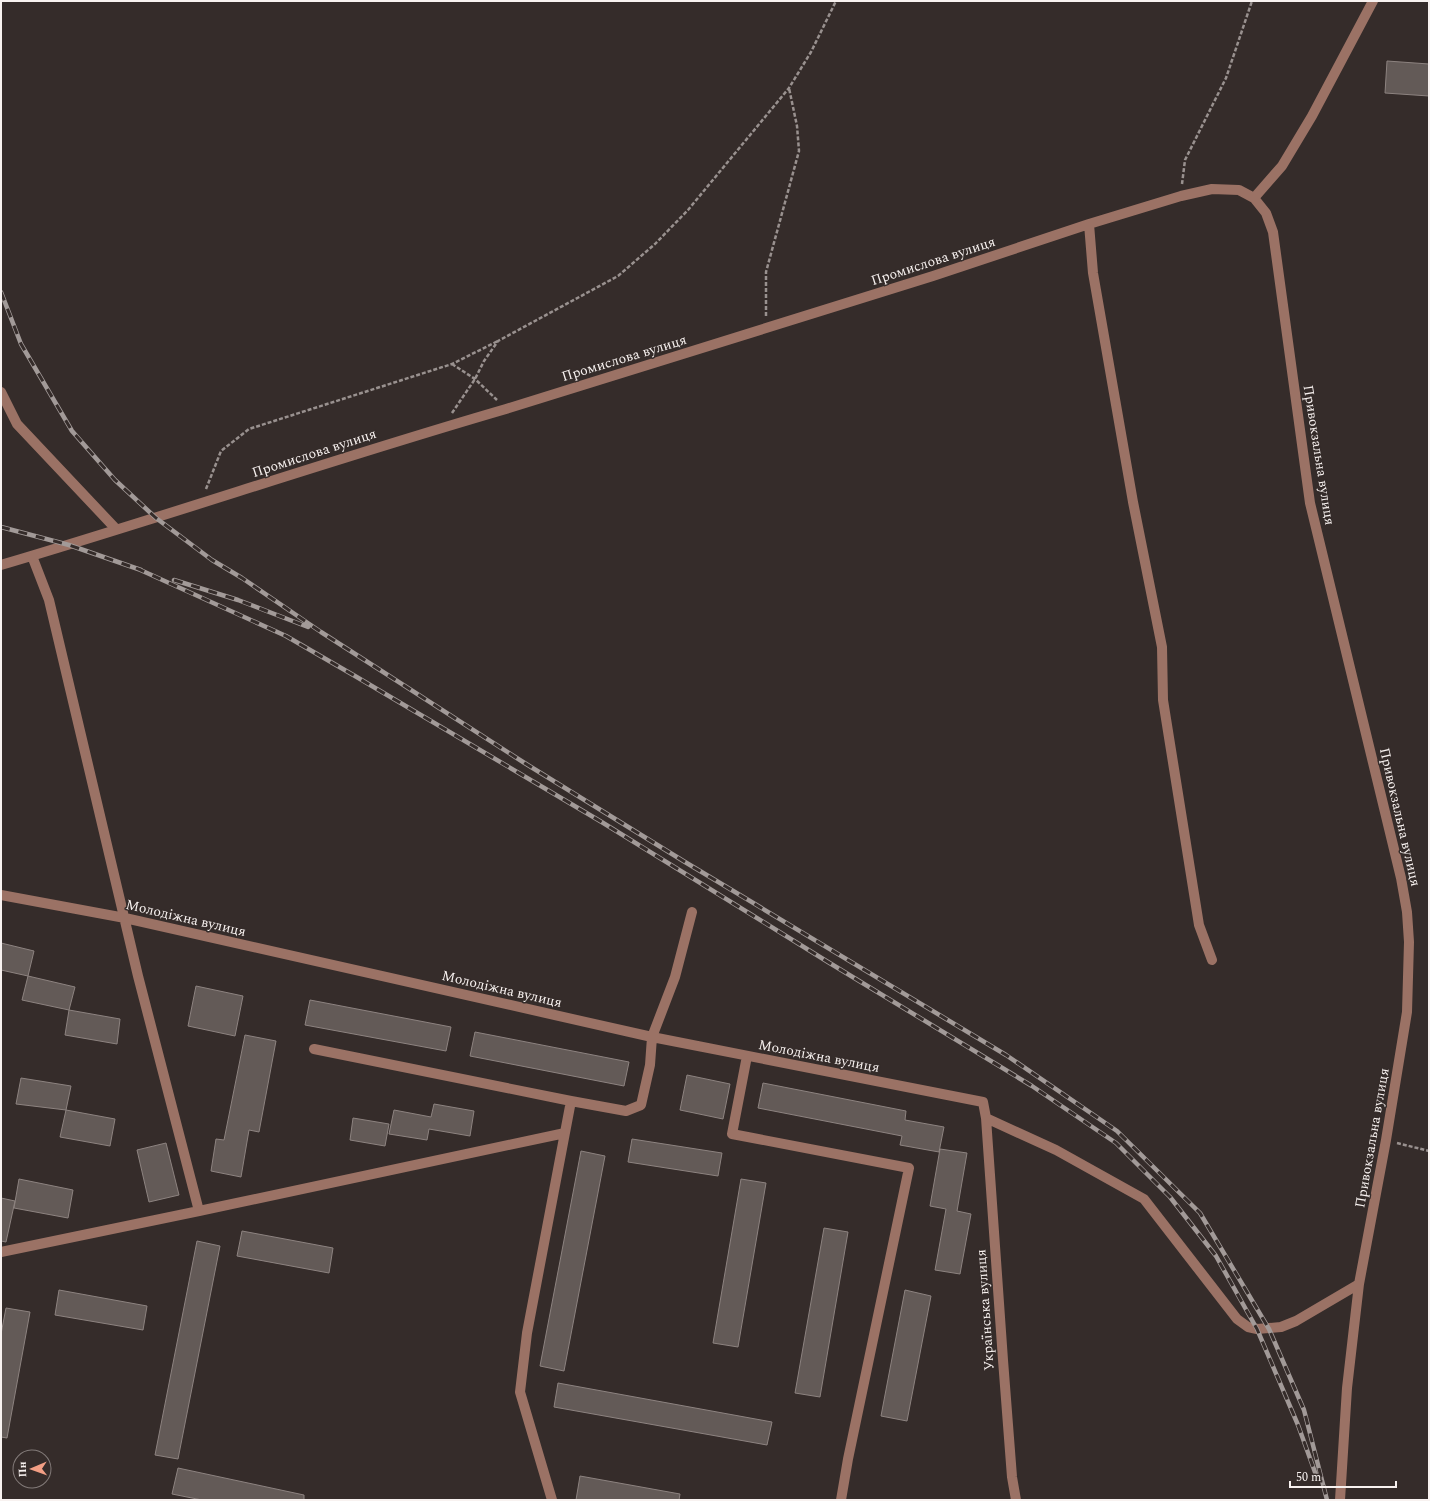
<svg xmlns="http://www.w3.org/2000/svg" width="1430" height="1501" viewBox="0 0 1430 1501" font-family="Spectral,serif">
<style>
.building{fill:#635a57;stroke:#8d8380}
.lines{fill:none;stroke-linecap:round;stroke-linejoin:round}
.path{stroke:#99918f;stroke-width:2.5;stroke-dasharray:4 2;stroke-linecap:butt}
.minor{stroke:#9b7265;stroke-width:10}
.rail-casing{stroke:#a29a98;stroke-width:4.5}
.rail{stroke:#352c2a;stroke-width:3;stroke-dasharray:9;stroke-linecap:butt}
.labels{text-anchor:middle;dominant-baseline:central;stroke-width:3;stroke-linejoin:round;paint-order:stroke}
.street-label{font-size:14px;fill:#f8f2f0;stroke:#352c2a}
</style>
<rect width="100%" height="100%" fill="#352c2a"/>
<path class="building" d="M 1387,61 L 1429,64 L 1429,96 L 1385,93 Z
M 1,943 L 34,951 L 28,976 L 1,970 Z
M 28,976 L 75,987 L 69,1010 L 22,1000 Z
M 196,986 L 243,996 L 235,1036 L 188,1026 Z
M 310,1000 L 451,1027 L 446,1051 L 305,1025 Z
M 69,1010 L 120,1019 L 117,1044 L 65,1035 Z
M 475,1032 L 629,1062 L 624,1086 L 470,1056 Z
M 245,1035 L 276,1041 L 259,1132 L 249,1130 L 241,1177 L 211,1171 L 216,1139 L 224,1140 Z
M 687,1075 L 730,1084 L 723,1119 L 680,1110 Z
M 21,1078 L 71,1086 L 66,1110 L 16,1104 Z
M 763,1083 L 906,1111 L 905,1120 L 944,1127 L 939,1152 L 900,1145 L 902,1136 L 758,1108 Z
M 434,1104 L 474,1111 L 470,1136 L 429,1129 L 427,1140 L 389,1134 L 394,1110 L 431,1117 Z
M 66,1110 L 115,1119 L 110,1146 L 60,1137 Z
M 353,1118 L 389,1124 L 385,1146 L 350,1140 Z
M 632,1139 L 722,1153 L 718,1176 L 628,1162 Z
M 166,1143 L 179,1195 L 149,1202 L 137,1150 Z
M 940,1149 L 967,1153 L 957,1211 L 971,1214 L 960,1274 L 935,1270 L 946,1209 L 930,1206 Z
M 581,1151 L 605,1156 L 564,1371 L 540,1366 Z
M 19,1179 L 73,1190 L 68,1218 L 14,1208 Z
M 741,1179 L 766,1183 L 738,1347 L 713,1343 Z
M 1,1198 L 15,1201 L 6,1242 L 1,1241 Z
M 824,1228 L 848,1232 L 820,1397 L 795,1393 Z
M 242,1231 L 333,1248 L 329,1273 L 237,1256 Z
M 197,1241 L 220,1246 L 178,1459 L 155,1455 Z
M 59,1290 L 147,1306 L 143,1330 L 55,1315 Z
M 905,1290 L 931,1296 L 907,1421 L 881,1416 Z
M 6,1308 L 30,1312 L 7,1438 L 1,1437 L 1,1334 Z
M 558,1383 L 772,1422 L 767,1445 L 554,1407 Z
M 178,1468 L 304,1495 L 304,1500 L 202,1500 L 172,1494 Z
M 580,1476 L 680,1494 L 679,1500 L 576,1500 Z"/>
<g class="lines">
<path class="path" d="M 1182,184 L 1185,160 L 1226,78 L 1252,1
M 766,316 L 766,272 L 799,151 L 797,126 L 789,88
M 452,364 L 475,379 L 497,400
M 452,413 L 475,379 L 484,361 L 498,341 L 618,276 L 655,244 L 688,210 L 789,88 L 811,52 L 836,1
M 206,489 L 221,451 L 249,429 L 452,364 L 498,341
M 1397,1143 L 1429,1151"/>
<path class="minor" d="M 1254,198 L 1282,166 L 1312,116 L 1373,1
M 1089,224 L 1093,273 L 1133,502 L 1162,647 L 1163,700 L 1199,925 L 1212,960
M 1,392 L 17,424 L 116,529
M 32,556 L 49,600 L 138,976 L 199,1211
M 1,565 C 170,515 337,458 506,409 L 933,276 L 1089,224 L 1181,196 L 1212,189 L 1239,190 L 1254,198 L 1266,213 L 1273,232 L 1310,503 L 1401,878 L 1407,912 L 1409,942 L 1407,1012 L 1386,1140 L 1359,1284 L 1347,1388 L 1340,1500
M 1,895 L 125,918 L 652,1037 L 983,1102 L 986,1118 L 1003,1360 L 1012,1477 L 1016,1500
M 314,1049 L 571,1101 L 626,1111 L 641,1105 L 650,1065 L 652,1037 L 675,977 L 692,912
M 747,1056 L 732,1134 L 909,1168 L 848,1459 L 841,1500
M 986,1118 L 1056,1150 L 1144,1199 L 1237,1319 L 1248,1327 L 1257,1329 L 1281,1327 L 1296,1321 L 1359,1284
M 1,1252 L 199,1211 L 565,1133
M 552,1500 L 520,1392 L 527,1333 L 571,1101"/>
<g class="rail-casing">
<path id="rail" d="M 1,292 L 21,344 L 72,431 L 115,480 L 156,518 L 212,560 L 242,578 L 321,632 L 523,762 L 685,862 L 1006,1055 L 1117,1131 L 1200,1213 L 1269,1329 L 1304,1410 L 1327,1500
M 1,527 L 69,545 L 141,570
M 136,568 L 286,636 L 355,676 L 600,821 L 828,962 L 1032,1086 L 1116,1143 L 1170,1197 L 1216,1256 L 1257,1329 L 1298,1425 L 1316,1475
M 174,580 L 238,600 L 308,627"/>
</g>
<use href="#rail" class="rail"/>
</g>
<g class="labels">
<g class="street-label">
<text transform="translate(933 261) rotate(-18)">Промислова вулиця</text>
<text transform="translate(624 358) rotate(-17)">Промислова вулиця</text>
<text transform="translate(314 453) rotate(-18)">Промислова вулиця</text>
<text transform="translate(1319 455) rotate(81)">Привокзальна вулиця</text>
<text transform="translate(1400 817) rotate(77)">Привокзальна вулиця</text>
<text transform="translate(186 918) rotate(13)">Молодіжна вулиця</text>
<text transform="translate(502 989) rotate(13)">Молодіжна вулиця</text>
<text transform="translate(819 1056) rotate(11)">Молодіжна вулиця</text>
<text transform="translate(1372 1138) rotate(-80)">Привокзальна вулиця</text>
<text transform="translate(985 1310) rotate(-94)">Українська вулиця</text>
</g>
</g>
<rect width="1430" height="1501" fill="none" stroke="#f8f2f0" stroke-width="4"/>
<g transform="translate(32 1469) rotate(268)"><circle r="19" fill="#352c2a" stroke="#837b79"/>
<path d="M0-3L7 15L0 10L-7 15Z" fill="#f39f85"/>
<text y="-6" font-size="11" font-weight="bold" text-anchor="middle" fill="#f8f2f0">Пн</text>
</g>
<path d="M1290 1481v6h106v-6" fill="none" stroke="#f8f2f0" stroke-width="2"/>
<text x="1296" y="1481" font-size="12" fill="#f8f2f0" stroke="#352c2a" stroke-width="3" paint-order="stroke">50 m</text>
</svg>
